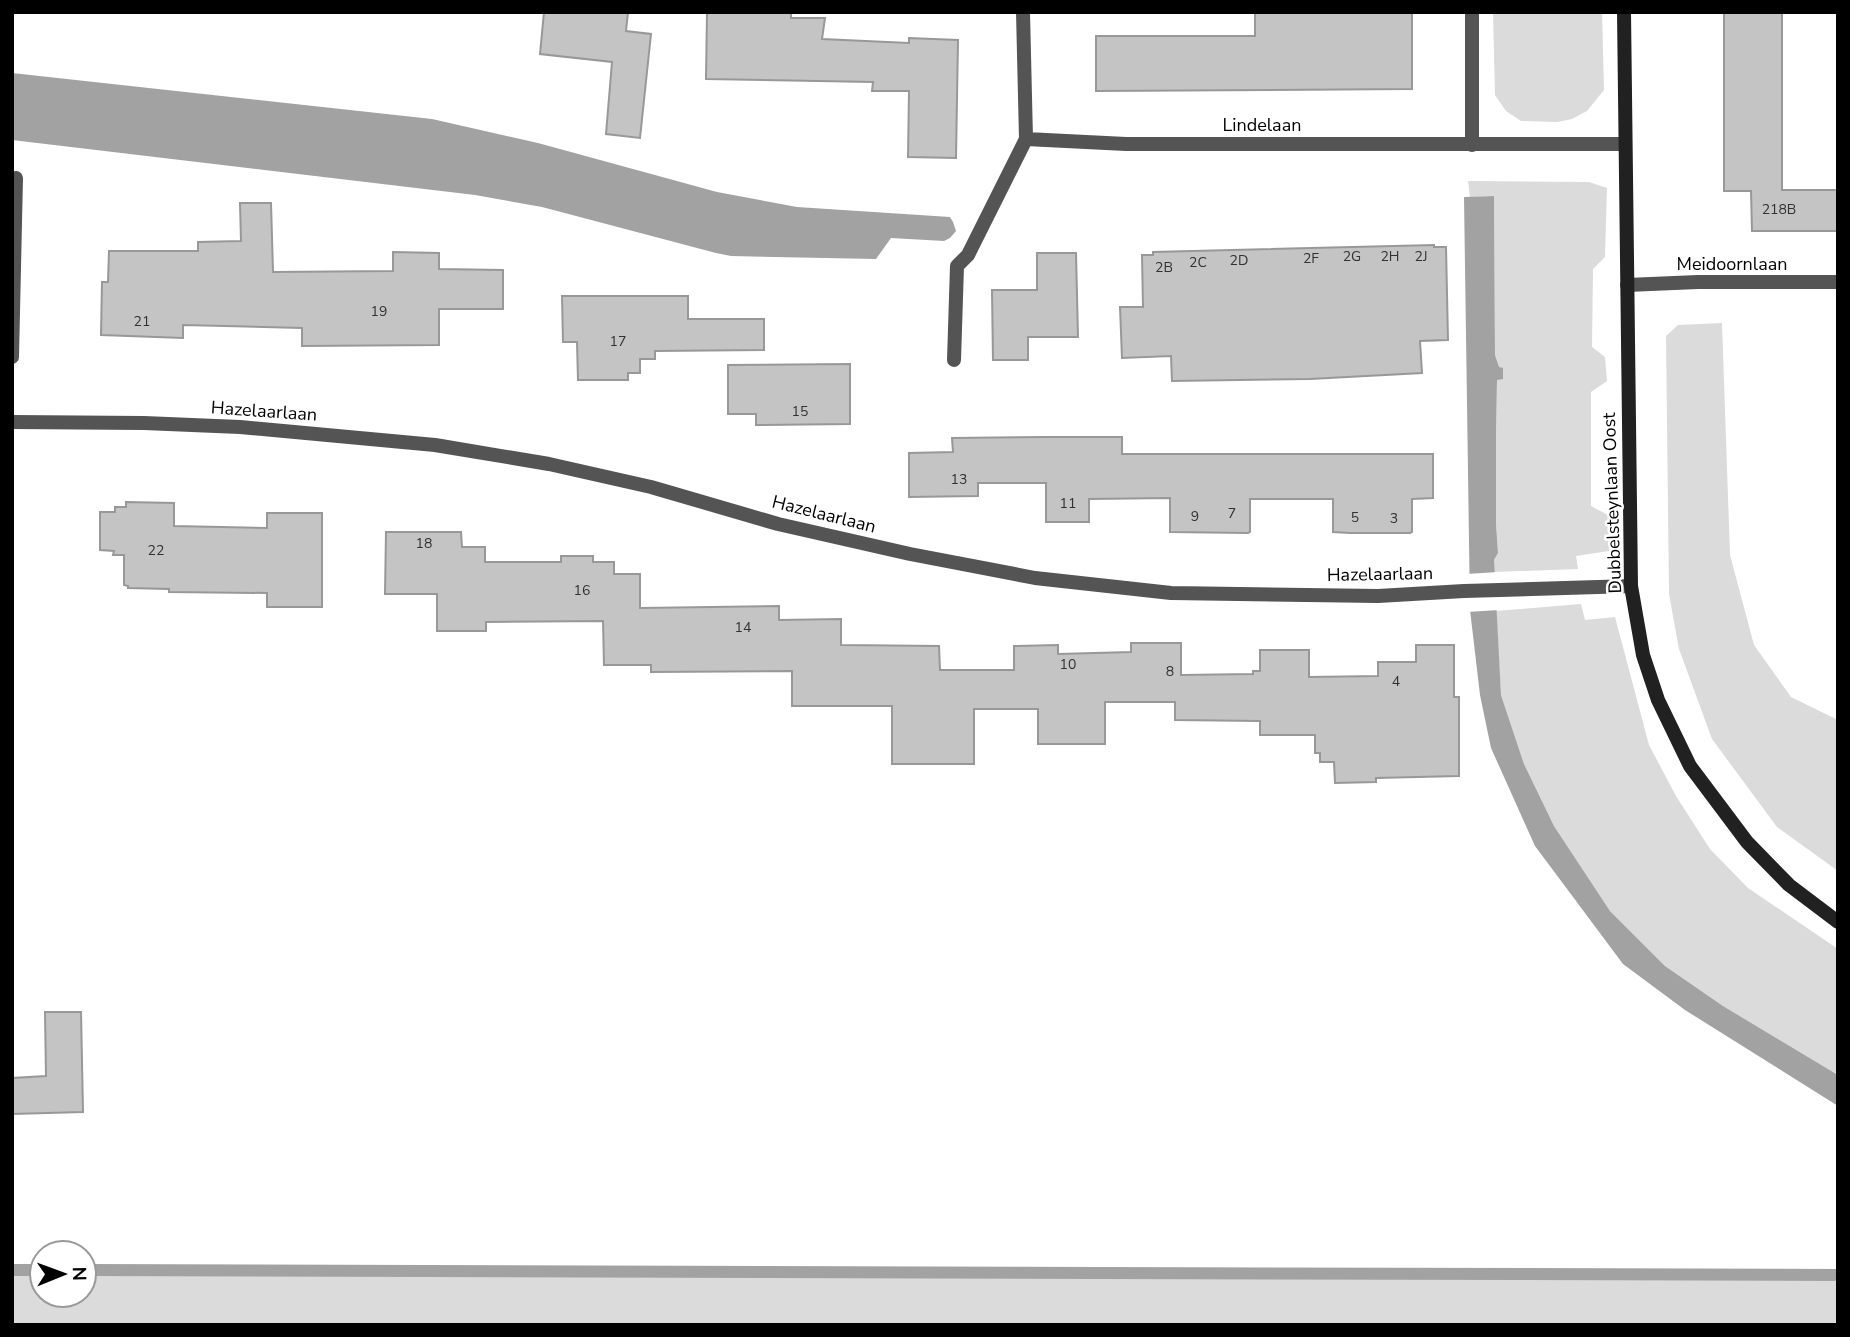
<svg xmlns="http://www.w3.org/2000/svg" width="1850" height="1337" viewBox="0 0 1850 1337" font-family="'Nunito Sans',sans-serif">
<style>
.green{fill:#dbdbdb}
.water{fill:#a2a2a2}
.pier{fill:#fff}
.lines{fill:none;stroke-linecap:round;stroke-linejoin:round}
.stream{stroke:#a2a2a2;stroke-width:12}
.building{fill:#c4c4c4;stroke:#989898;stroke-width:2}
.lane{stroke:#545454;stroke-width:14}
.street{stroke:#545454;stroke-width:14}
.secondary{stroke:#212121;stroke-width:14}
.labels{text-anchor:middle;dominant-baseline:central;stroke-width:5;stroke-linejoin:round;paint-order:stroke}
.number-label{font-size:14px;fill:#313131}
.street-label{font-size:18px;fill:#000;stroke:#fff}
</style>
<rect width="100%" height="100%" fill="#fff"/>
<path class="green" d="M 1493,12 L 1602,12 L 1604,90 L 1587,111 L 1572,119 L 1557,122 L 1521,121 L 1506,111 L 1495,95 Z
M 1468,181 L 1589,182 L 1607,188 L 1605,257 L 1593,269 L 1592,347 L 1605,357 L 1607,381 L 1591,392 L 1591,506 L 1608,515 L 1609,551 L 1576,556 L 1578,569 L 1494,572 L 1494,560 L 1498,553 L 1496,524 L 1496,435 L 1497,379 L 1502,379 L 1495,355 L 1494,196 L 1470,197 Z
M 1722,323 L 1730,555 L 1754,645 L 1791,697 L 1838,720 L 1838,871 L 1777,827 L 1712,739 L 1679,649 L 1669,594 L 1666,336 L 1678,325 Z
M 1581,604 L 1585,620 L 1615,617 L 1649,745 L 1676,796 L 1710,849 L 1748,888 L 1838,949 L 1838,1075 L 1723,1006 L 1665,966 L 1610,911 L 1554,826 L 1524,764 L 1501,695 L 1496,611 Z
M 795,1270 L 891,1274 L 1838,1274 L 1838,1325 L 12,1325 L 12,1272 L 42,1273 L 42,1295 L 84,1295 L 84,1274 Z"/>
<path class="water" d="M 12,73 L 432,119 L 538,143 L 717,192 L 797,207 L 950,217 L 953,222 L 956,231 L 950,238 L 944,241 L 891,238 L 876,259 L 731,256 L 716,253 L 542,207 L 475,195 L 12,140 Z
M 1494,196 L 1495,355 L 1499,367 L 1503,368 L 1503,379 L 1497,380 L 1496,435 L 1496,524 L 1498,553 L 1494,560 L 1501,695 L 1524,764 L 1554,826 L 1610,911 L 1665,966 L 1723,1006 L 1838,1075 L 1838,1106 L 1685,1010 L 1623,964 L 1535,846 L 1491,748 L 1480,695 L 1470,610 L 1464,197 Z"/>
<path class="pier" d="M 1498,572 L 1499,610 L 1467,612 L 1466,574 Z"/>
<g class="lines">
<path class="stream" d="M 12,1270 L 42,1270
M 84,1270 L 1838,1275"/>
</g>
<path class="building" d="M 544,12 L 628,12 L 626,31 L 651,34 L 640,138 L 606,134 L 612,62 L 540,54 Z
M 707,12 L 791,12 L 791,18 L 825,18 L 822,39 L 909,43 L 909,38 L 958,40 L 956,158 L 908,157 L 909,91 L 872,91 L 873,82 L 706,79 Z
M 1255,12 L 1412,12 L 1412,89 L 1096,91 L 1096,36 L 1255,36 Z
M 1724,12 L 1782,12 L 1782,190 L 1838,190 L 1838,231 L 1752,231 L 1751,191 L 1724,191 Z
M 240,203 L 271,203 L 273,272 L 393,271 L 393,252 L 439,253 L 439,269 L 503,270 L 503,309 L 439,309 L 439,345 L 302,346 L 302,328 L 183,325 L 183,338 L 101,335 L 102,282 L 108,282 L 109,251 L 198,251 L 198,242 L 241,241 Z
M 1434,245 L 1434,247 L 1446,247 L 1448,340 L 1420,341 L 1422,373 L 1310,379 L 1172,381 L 1171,356 L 1122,358 L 1120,307 L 1143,307 L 1142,255 L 1153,255 L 1153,252 Z
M 1037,253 L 1076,253 L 1078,337 L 1028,337 L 1028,360 L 993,360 L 992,290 L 1037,290 Z
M 562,296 L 688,296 L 688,319 L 764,319 L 764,350 L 655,351 L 655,359 L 640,359 L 640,373 L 628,373 L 628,380 L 578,380 L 577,342 L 563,342 Z
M 850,364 L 850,424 L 756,425 L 756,414 L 728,414 L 728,365 Z
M 1046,437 L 1122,437 L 1122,454 L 1433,454 L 1433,498 L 1412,499 L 1412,532 L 1410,533 L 1350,533 L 1333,532 L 1333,499 L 1250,499 L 1250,532 L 1248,533 L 1170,532 L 1170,498 L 1089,499 L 1089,522 L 1046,522 L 1046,483 L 978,483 L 978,496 L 909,497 L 909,453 L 953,452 L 952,438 Z
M 126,502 L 174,503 L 174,526 L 267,528 L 267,513 L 322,513 L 322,607 L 267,607 L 267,593 L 169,592 L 169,589 L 128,588 L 128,586 L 124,585 L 124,555 L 113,555 L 114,551 L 100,550 L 100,512 L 115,512 L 115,507 L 126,507 Z
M 386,532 L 461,532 L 462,547 L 485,547 L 485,562 L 561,562 L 561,556 L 593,556 L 593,562 L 614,562 L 614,574 L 640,574 L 640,608 L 779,606 L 779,620 L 841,619 L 841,645 L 939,646 L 940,670 L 1014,670 L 1014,646 L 1058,645 L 1058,654 L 1131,652 L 1131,643 L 1181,643 L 1181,675 L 1253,674 L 1253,671 L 1260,671 L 1260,650 L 1309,650 L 1309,677 L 1378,676 L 1378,662 L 1416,662 L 1416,645 L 1454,645 L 1454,697 L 1459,697 L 1459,776 L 1376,778 L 1376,782 L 1335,783 L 1334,762 L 1320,762 L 1320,753 L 1315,753 L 1315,735 L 1260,735 L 1260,721 L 1175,720 L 1175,702 L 1105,702 L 1105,744 L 1038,744 L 1038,709 L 974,709 L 974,764 L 892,764 L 892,706 L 792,706 L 792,671 L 651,672 L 651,665 L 604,665 L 603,621 L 486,622 L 486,631 L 437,631 L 437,594 L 385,594 Z
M 45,1012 L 81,1012 L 83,1112 L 12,1114 L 12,1078 L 46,1076 Z"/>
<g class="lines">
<path class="lane" d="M 954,360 L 957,266 L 968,255 L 1026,139"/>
<path class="street" d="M 1023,12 L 1026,139 L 1126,144 L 1625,144
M 1472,12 L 1472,145
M 1627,285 L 1698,282 L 1838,282
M 12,357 L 16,178
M 12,422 L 144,423 L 240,427 L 435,445 L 549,464 L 651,487 L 778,524 L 910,554 L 1035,578 L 1171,593 L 1378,596 L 1464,591 L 1631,586"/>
<path class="secondary" d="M 1624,12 L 1631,586 L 1643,655 L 1658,700 L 1690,766 L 1747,842 L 1789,885 L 1838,922"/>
</g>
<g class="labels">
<g class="number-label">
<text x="1779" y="209">218B</text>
<text x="1352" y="256">2G</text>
<text x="1390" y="256">2H</text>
<text x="1421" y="256">2J</text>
<text x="1311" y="258">2F</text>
<text x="1239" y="260">2D</text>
<text x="1198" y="262">2C</text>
<text x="1164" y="267">2B</text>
<text x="379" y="311">19</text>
<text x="142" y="321">21</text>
<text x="618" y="341">17</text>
<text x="800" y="411">15</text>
<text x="959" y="479">13</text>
<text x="1068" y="503">11</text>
<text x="1232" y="513">7</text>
<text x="1195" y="516">9</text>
<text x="1355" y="517">5</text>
<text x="1394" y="518">3</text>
<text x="424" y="543">18</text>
<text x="156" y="550">22</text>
<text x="582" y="590">16</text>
<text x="743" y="627">14</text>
<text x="1068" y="664">10</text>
<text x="1170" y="671">8</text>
<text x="1396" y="681">4</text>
</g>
<g class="street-label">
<text x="1262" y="125">Lindelaan</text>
<text x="1732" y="264">Meidoornlaan</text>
<text transform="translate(264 411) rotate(4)">Hazelaarlaan</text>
<text transform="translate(1612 503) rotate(-92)">Dubbelsteynlaan Oost</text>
<text transform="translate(824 514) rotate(14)">Hazelaarlaan</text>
<text transform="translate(1380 574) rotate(-1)">Hazelaarlaan</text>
</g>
</g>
<rect width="1850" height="1337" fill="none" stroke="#000000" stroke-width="28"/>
<g transform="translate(63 1274) rotate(89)"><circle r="33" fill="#ffffff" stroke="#999999" stroke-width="2"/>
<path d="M0-5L12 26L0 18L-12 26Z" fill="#000000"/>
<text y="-10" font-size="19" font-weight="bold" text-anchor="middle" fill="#000000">N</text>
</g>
</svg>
